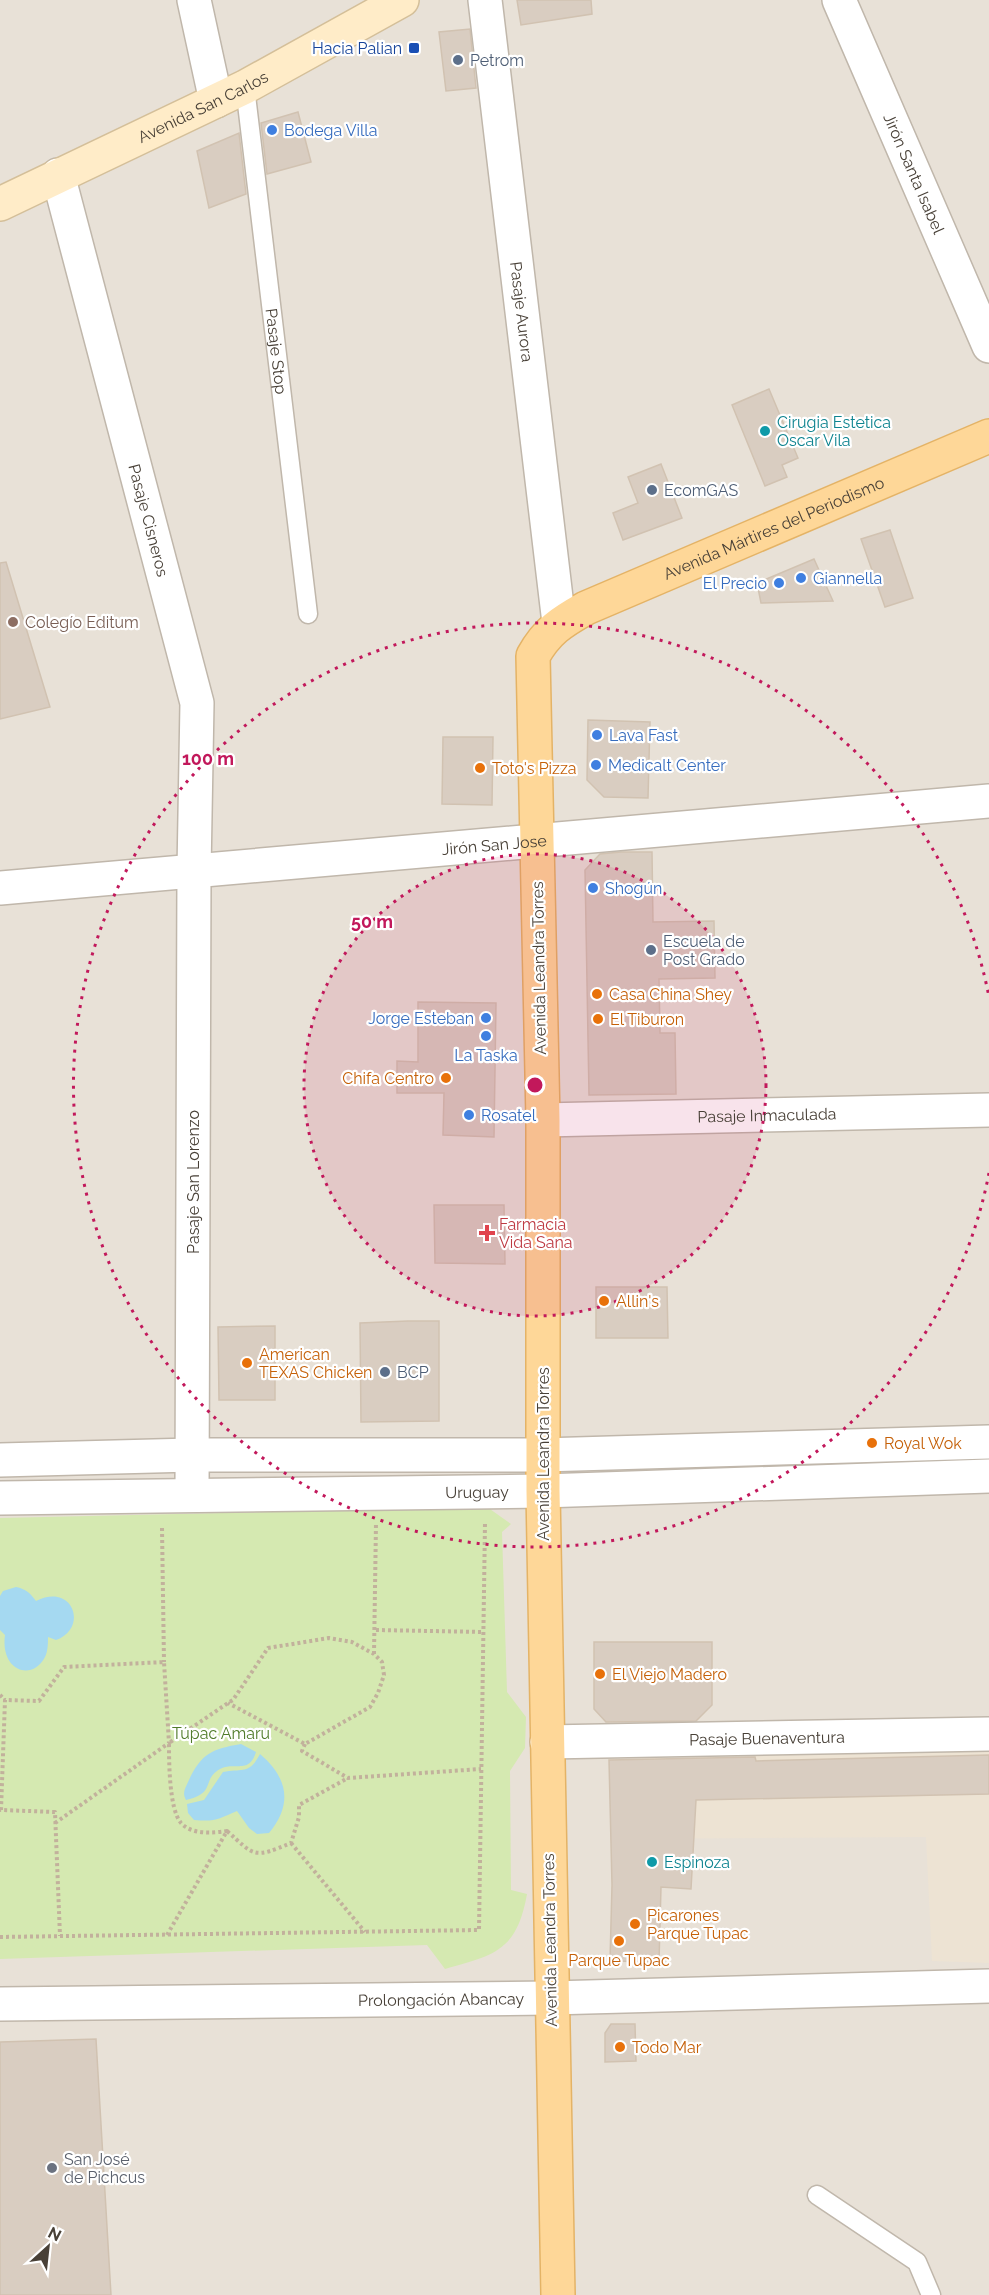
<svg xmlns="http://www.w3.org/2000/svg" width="989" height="2295" viewBox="0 0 989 2295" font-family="Raleway,sans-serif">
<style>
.residential{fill:#e8e1d7}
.education{fill:#ede3d3}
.green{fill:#d5e9b1}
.water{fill:#a5d9f1}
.building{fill:#d9cdc1;stroke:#d1c2b1;stroke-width:1.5}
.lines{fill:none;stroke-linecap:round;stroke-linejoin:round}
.service-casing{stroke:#c0b7ab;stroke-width:21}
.minor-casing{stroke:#c0b7ab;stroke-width:36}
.secondary-casing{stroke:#d4bf99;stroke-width:36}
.primary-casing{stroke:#e4b366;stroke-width:36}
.path{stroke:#c2b19c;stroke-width:4;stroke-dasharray:3 3;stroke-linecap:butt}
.service{stroke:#fff;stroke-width:18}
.minor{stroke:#fff;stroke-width:33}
.secondary{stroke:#ffecc8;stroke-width:33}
.primary{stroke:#fed798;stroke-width:33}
.ring{fill:none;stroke:#c2185b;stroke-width:3;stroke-dasharray:3 6}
.transit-dot{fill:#1a4fb4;stroke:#fff;stroke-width:2}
.service-dot{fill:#5c6f8a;stroke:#fff;stroke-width:2}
.shop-dot{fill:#3f7fe0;stroke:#fff;stroke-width:2}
.culture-dot{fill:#0f9aa8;stroke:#fff;stroke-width:2}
.education-dot{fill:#8d6e63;stroke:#fff;stroke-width:2}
.food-dot{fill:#e8710a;stroke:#fff;stroke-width:2}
.health-dot{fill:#e0444e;stroke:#fff;stroke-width:2}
.worship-dot{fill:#6b7280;stroke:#fff;stroke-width:2}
.labels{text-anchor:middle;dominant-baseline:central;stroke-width:4.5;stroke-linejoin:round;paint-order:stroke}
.transit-label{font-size:16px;fill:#164399;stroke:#fff;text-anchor:end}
.service-label{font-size:16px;fill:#4e5e75;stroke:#fff;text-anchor:start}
.street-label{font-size:16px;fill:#484037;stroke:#fff}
.shop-label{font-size:16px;fill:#366cbe;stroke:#fff;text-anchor:start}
.culture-label{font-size:16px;fill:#0d838f;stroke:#fff;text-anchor:start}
.education-label{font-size:16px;fill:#785e54;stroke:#fff;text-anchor:start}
.food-label{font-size:16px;fill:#c56008;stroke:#fff;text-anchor:start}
.health-label{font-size:16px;fill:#be3a42;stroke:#fff;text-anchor:start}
.park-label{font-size:16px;fill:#507b29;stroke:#fff}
.worship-label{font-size:16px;fill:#5b616d;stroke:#fff;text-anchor:start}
.centre{fill:#c2185b;stroke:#fff;stroke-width:3}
.ring-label{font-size:18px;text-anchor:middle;font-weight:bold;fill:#c2185b;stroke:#fff;stroke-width:4.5;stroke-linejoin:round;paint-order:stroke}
</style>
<rect width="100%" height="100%" fill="#f4f0e9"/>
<path class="residential" d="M 0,0 L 989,0 L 989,2295 L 0,2295 Z"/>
<path class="education" d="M 989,1744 L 989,1963 L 932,1961 L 926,1837 L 611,1839 L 609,1751 Z"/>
<path class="green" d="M 487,1507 L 511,1524 L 502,1532 L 507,1692 L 526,1717 L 525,1748 L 510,1771 L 511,1890 L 527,1894 C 517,1950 496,1955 445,1969 L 427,1945 L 0,1959 L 0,1518 Z"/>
<path class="water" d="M 16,1587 C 26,1589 30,1593 36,1601 C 73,1582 89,1628 56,1640 L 48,1637 C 48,1643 48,1651 45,1657 C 32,1682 0,1671 5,1635 L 0,1630 L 0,1596 L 3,1591 Z
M 241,1744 L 256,1752 C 249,1775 234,1761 220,1769 C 201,1780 217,1793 186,1800 C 182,1793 185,1789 188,1782 C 201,1754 211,1749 241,1744 Z
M 260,1754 C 288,1778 293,1804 269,1833 L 257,1834 L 249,1828 L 237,1811 C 218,1819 216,1822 194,1820 L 188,1813 L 187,1804 L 204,1800 L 223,1772 C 243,1768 249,1775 260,1754 Z"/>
<path class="building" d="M 517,0 L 591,0 L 592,14 L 521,25 Z
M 470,29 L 476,88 L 446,91 L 439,32 Z
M 298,112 L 311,162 L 267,174 L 261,123 Z
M 239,133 L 246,194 L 209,208 L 197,151 Z
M 769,389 L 798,458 L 782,465 L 787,477 L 765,486 L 732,405 Z
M 661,464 L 682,518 L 623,540 L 613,513 L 638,503 L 628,477 Z
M 890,530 L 913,598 L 885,607 L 861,539 Z
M 814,559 L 833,601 L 761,603 L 757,583 Z
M 6,562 L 50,707 L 0,719 L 0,563 Z
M 588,720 L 650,722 L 648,798 L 604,797 L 587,780 Z
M 443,737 L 493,737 L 492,805 L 442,804 Z
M 621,852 L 652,852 L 653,922 L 714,921 L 715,978 L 659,979 L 660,1033 L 675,1033 L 676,1094 L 589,1095 L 585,870 L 600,854 Z
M 418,1002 L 496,1003 L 494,1137 L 443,1135 L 444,1093 L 397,1093 L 397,1061 L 418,1062 Z
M 434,1205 L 504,1205 L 505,1264 L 435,1263 Z
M 596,1287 L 667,1287 L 668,1338 L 596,1338 Z
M 408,1321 L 439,1321 L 439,1421 L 361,1422 L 360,1323 Z
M 275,1326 L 275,1400 L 219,1400 L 218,1327 Z
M 594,1642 L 712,1642 L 712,1705 L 696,1721 L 606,1722 L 594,1709 Z
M 989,1755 L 989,1794 L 696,1800 L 691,1889 L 661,1887 L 659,1962 L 610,1961 L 612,1885 L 609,1760 L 755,1757 L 756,1761 Z
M 611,2024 L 635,2024 L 636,2061 L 605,2062 L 605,2033 Z
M 96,2039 L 111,2295 L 0,2295 L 0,2042 Z"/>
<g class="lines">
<g class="service-casing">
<g id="service">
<path id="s1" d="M 245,87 L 308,614"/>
<path d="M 817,2195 L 917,2262 L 931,2295"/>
</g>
</g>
<g class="minor-casing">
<g id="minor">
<path d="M 194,0 L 216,101"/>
<path id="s2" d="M 485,0 L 559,623"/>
<path id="s3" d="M 839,0 L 989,346"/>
<path id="s4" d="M 58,175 L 197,703 L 194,871 L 192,1494"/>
<path id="s5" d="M 0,888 L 989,801"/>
<path id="s6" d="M 543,1120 L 989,1110"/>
<path d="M 0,1460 L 192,1455 L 542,1455 L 989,1442"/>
<path id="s7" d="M 0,1498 L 543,1491 L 989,1476"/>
<path id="s8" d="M 547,1742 L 989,1734"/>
<path id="s9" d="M 0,2004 L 551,1998 L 989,1986"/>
</g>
</g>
<g class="secondary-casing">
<g id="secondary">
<path id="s10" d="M 0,204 L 245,87 L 402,0"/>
</g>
</g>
<g class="primary-casing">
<g id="primary">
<path id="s11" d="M 558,2295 L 543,1491 L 543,1120 L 533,656 C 547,631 561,622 586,608 L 989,436"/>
</g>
</g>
<path class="path" d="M 162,1528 L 164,1662
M 376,1630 L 484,1632
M 374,1654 L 376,1523
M 0,1695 L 5,1700
M 305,1744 L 302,1751 L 348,1778 L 481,1769
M 55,1823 L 169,1743 L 164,1662 L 64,1667 L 39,1701 L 5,1700 L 1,1810 L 55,1812 L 60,1936
M 227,1831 C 255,1856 253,1859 291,1843 L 299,1817 L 299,1805 L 348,1778
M 291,1843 L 365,1932
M 167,1935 L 227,1831 C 213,1833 192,1835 181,1823 C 169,1809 169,1761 169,1743 L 228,1703 L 233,1700 L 268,1648 L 329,1638 L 352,1642 L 374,1654 L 382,1662 L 384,1675 L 378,1693 L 370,1707 L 305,1744 L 228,1703
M 0,1937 L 479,1930 L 485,1523"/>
<use href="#service" class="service"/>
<use href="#minor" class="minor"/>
<use href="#secondary" class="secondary"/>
<use href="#primary" class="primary"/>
</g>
<circle cx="535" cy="1085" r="231" fill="#c2185b" fill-opacity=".12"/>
<g class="ring">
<circle cx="535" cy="1085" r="231"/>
<path d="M989 1173A462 462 0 1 1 989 997"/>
</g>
<rect class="transit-dot" x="408" y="42" width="12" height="12" rx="3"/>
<g class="service-dot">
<circle cx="458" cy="60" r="6"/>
<circle cx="652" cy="490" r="6"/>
<circle cx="651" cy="950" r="6"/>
<circle cx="385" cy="1372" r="6"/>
</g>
<g class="shop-dot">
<circle cx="272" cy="130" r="6"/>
<circle cx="801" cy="578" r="6"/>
<circle cx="779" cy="583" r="6"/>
<circle cx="597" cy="735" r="6"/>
<circle cx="596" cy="765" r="6"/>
<circle cx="593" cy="888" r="6"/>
<circle cx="486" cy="1018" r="6"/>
<circle cx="486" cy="1036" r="6"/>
<circle cx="469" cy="1115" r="6"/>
</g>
<g class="culture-dot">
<circle cx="765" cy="431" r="6"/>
<circle cx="652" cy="1862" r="6"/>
</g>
<circle class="education-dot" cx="13" cy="622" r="6"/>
<g class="food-dot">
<circle cx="480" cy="768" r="6"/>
<circle cx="597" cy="994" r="6"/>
<circle cx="598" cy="1019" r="6"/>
<circle cx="446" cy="1078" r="6"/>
<circle cx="604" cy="1301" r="6"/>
<circle cx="247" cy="1363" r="6"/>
<circle cx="872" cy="1443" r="6"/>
<circle cx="600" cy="1674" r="6"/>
<circle cx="635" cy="1924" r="6"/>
<circle cx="619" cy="1941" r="6"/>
<circle cx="620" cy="2047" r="6"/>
</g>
<path class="health-dot" d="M484 1224h6v6h6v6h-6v6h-6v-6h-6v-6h6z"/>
<circle class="worship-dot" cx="52" cy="2168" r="6"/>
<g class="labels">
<g class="transit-label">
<text x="402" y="48">Hacia Palian</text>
</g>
<g class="service-label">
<text x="470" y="60">Petrom</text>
<text x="664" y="490">EcomGAS</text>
<text x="663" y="941">Escuela de<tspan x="663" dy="18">Post Grado</tspan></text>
<text x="397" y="1372">BCP</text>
</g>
<g class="street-label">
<text stroke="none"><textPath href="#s10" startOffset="225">Avenida San Carlos</textPath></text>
<text stroke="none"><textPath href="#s3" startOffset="189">Jirón Santa Isabel</textPath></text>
<text stroke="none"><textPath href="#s2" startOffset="314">Pasaje Aurora</textPath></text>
<text stroke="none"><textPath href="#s1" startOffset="266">Pasaje Stop</textPath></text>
<text stroke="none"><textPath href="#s4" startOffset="357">Pasaje Cisneros</textPath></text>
<text stroke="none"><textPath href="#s11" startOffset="1916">Avenida Mártires del Periodismo</textPath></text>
<text stroke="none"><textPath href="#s5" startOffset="496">Jirón San Jose</textPath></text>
<text transform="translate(539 968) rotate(-91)">Avenida Leandra Torres</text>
<text stroke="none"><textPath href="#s6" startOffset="224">Pasaje Inmaculada</textPath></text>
<text transform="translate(193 1182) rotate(-90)">Pasaje San Lorenzo</text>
<text transform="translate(543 1454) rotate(-90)">Avenida Leandra Torres</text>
<text stroke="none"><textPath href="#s7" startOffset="477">Uruguay</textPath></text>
<text stroke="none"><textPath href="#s8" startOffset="220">Pasaje Buenaventura</textPath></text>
<text transform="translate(550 1940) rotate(-91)">Avenida Leandra Torres</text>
<text stroke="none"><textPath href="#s9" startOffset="441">Prolongación Abancay</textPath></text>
</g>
<g class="shop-label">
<text x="284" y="130">Bodega Villa</text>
<text x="813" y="578">Giannella</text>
<text x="767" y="583" text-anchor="end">El Precio</text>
<text x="609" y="735">Lava Fast</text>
<text x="608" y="765">Medicalt Center</text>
<text x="605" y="888">Shogún</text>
<text x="474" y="1018" text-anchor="end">Jorge Esteban</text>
<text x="486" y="1055" text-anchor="middle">La Taska</text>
<text x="481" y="1115">Rosatel</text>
</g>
<g class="culture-label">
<text x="777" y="422">Cirugia Estetica<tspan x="777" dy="18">Oscar Vila</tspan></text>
<text x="664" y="1862">Espinoza</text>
</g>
<g class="education-label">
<text x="25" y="622">Colegío Editum</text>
</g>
<g class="food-label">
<text x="492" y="768">Toto's Pizza</text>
<text x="609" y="994">Casa China Shey</text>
<text x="610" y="1019">El Tiburon</text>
<text x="434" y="1078" text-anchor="end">Chifa Centro</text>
<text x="616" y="1301">Allin's</text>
<text x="259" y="1354">American<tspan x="259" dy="18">TEXAS Chicken</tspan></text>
<text x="884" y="1443">Royal Wok</text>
<text x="612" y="1674">El Viejo Madero</text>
<text x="647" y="1915">Picarones<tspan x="647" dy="18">Parque Tupac</tspan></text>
<text x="619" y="1960" text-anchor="middle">Parque Tupac</text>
<text x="632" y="2047">Todo Mar</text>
</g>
<g class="health-label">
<text x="499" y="1224">Farmacia<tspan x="499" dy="18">Vida Sana</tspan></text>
</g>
<g class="park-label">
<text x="221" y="1733">Túpac Amaru</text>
</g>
<g class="worship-label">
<text x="64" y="2159">San José<tspan x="64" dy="18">de Pichcus</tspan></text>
</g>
</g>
<circle cx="535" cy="1085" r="9" class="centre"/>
<g class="ring-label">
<text x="208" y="765">100 m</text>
<text x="372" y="928">50 m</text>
</g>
<g transform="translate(48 2247) rotate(27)" stroke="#ffffff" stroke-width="4.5" paint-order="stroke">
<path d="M0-4.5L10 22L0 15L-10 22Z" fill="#484037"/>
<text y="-9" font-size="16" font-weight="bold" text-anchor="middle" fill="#484037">N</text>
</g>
</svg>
